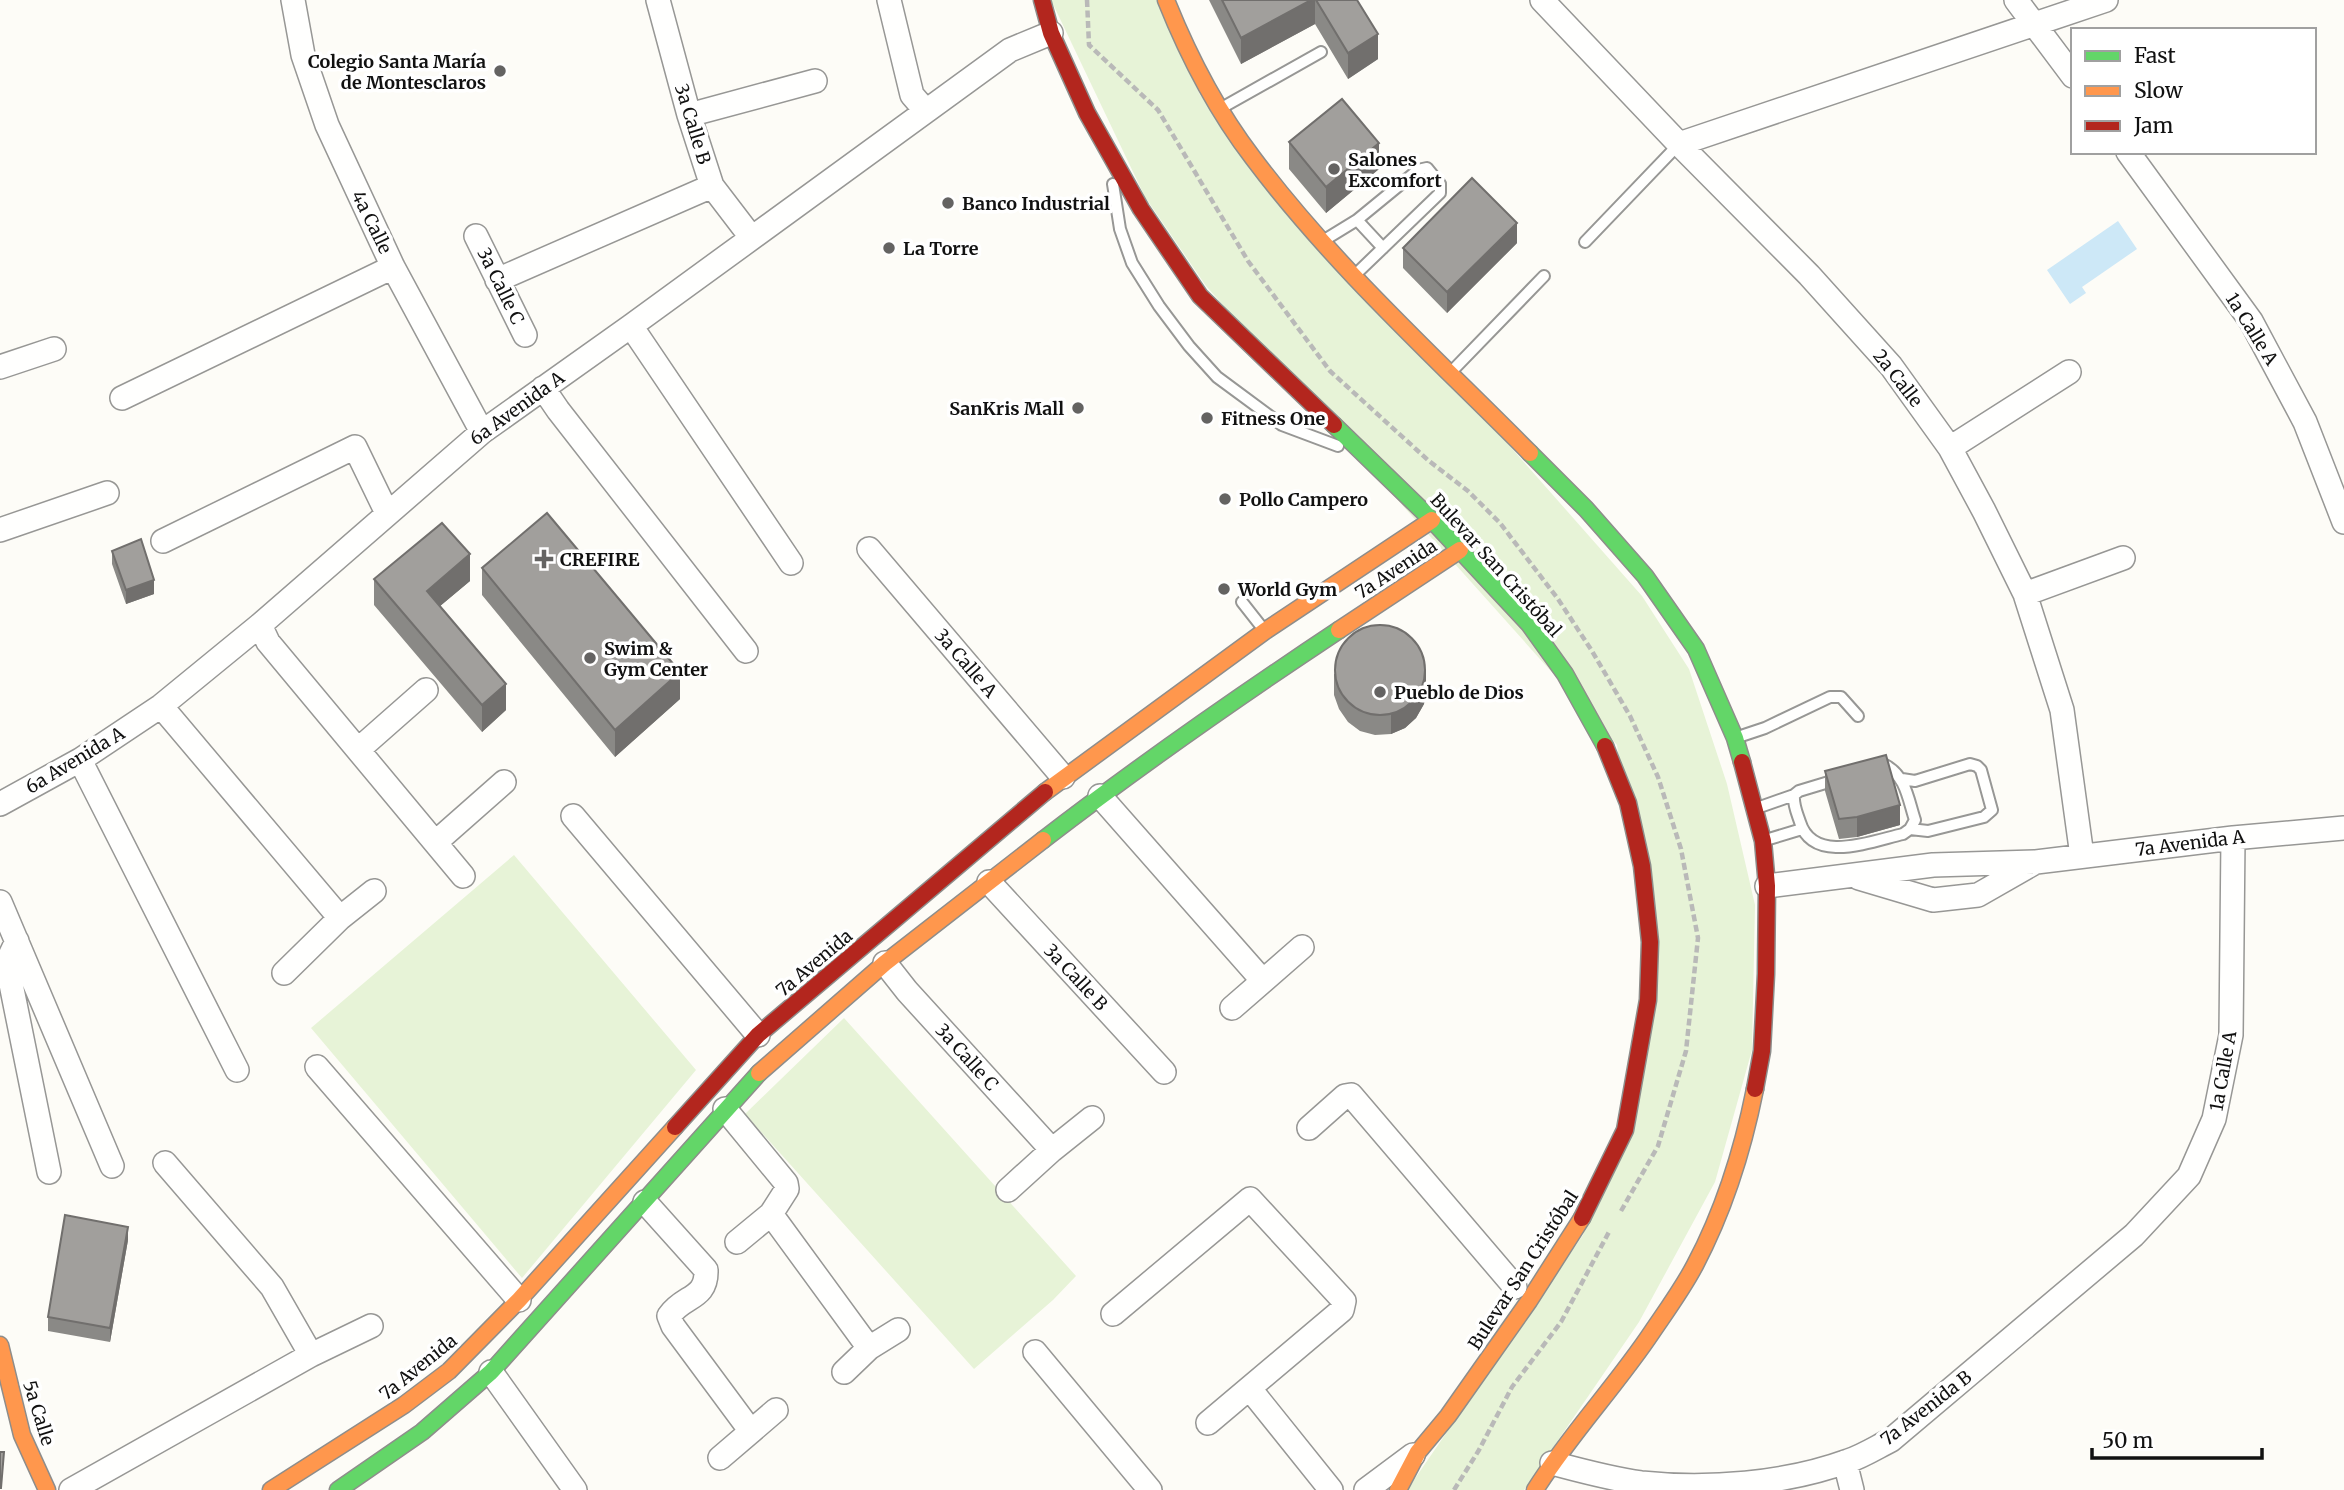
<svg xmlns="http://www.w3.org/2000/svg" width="2344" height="1490" viewBox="0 0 2344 1490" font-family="Merriweather,serif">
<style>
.green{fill:#e7f3d7}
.water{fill:#cde8f7}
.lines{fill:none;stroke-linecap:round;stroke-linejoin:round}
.lane-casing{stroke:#979795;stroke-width:14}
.street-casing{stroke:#979795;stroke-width:26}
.fast-casing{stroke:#8e8d8b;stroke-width:19}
.slow-casing{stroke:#8e8d8b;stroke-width:19}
.jam-casing{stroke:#8e8d8b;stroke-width:19}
.path{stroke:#b9b9b8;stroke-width:4.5;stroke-dasharray:7 3.5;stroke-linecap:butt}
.lane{stroke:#fffffe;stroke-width:10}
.street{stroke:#fffffe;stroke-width:23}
.fast{stroke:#63d668;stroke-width:16}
.slow{stroke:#ff974d;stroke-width:16}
.jam{stroke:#b3261e;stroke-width:16}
.wall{fill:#8a8986}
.shaded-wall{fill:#716f6d}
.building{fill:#a19f9c;stroke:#716f6d;stroke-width:2}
.poi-dot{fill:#646362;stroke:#fff;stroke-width:2.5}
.labels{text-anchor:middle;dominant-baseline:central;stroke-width:7;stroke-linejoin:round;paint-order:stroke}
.poi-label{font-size:18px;font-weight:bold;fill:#111;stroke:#fff;text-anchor:start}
.street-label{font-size:18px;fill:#111;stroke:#fff}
</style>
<rect width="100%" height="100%" fill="#fdfcf7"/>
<path class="green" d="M 1051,0 L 1159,0 L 1200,95 L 1642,596 L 1689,669 L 1727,784 L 1755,905 L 1752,1050 L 1715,1182 L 1639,1322 L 1524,1490 L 1407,1490 L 1583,1235 L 1654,1016 L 1617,745 L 1206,286 L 1145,197 Z
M 514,855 L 696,1070 L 522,1278 L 311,1028 Z
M 844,1018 L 1076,1276 L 1053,1300 L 974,1369 L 745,1114 Z"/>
<path class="water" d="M 2118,221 L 2137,249 L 2082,287 L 2086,293 L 2070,304 L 2047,270 Z"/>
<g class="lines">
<g class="lane-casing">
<path id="lane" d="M 1225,106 L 1321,52
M 1113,184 L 1120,229 L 1132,263 L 1159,306 L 1189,346 L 1217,377 L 1282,425 L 1338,446
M 1357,220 L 1383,248
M 1326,239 L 1357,220 L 1418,170 L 1427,168 L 1440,184 L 1440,193 L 1358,272
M 1585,242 L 1679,144
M 1453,370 L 1544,276
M 1242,602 L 1264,630
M 1738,737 L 1765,728 L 1830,697 L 1841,697 L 1858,716
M 1885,765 C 1906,776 1908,799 1915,820 L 1910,829 L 1903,834 C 1872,841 1813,865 1800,822 C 1797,813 1793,805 1794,795 L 1799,791 Z
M 1902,779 L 1915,781 L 1970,764 L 1977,766 L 1981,770 L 1992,810 L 1984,817 L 1928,831 L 1910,829
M 1757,808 L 1794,795
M 1769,839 L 1802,829"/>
</g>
<g class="street-casing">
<path id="street" d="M 293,0 L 303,55 L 327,125 L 393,267 L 482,432
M 658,0 L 689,115 L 712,186 L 751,237
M 889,0 L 912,95 L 925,110
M 1542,0 L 1679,144 L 1809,275 L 1891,366 L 1950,448 L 1984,511 L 2025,594 L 2062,710 L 2082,856
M 2016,0 L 2073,76
M 689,115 L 815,81
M 1679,144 L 2106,0
M 2128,152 L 2251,321 L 2305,422 L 2344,522
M 476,236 L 525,335
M 497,280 L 712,186
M 631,326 L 791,563
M 0,367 L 54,349
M 543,388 L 558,410 L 746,651
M 122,398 L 393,267
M 1950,448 L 2069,372
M 0,530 L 107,493
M 163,541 L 355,447 L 387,513
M 869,549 L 1063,777
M 2025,594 L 2123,558
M 260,625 L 268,642 L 463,876
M 161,706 L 340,918
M 359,749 L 426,690
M 80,760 L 237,1070
M 1100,796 L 1263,981
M 0,804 L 80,760 L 161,706 L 260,625 L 482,432 L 631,326 L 1010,50 L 1051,33
M 573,816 L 758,1035
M 436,842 L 504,782
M 1859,878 L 1933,900 L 1978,895 L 2034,863
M 989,882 L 1164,1072
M 1767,886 L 1933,865 L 2036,862 L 2233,838 L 2344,828
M 0,902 L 112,1166
M 17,941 L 8,960 L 11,984 L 49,1172
M 885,963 L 907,991 L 1052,1150
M 284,973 L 340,918 L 374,891
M 1232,1008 L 1302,947
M 317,1067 L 519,1300
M 725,1109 L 786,1183 L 787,1189 L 771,1214 L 737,1242
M 1309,1128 L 1345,1096 L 1351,1095 L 1515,1287
M 165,1163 L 272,1287 L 311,1355
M 1008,1190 L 1052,1150 L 1092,1118
M 645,1202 L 706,1270 C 707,1300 683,1295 669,1316 L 673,1326 L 750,1430
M 771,1214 L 869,1348
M 1113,1314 L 1250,1199 L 1344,1301 L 1342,1310 L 1208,1423
M 1035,1352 L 1150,1490
M 491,1372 L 575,1490
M 844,1372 L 869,1348 L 898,1330
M 1250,1389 L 1331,1490
M 720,1458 L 776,1410
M 1845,1462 L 1852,1490
M 1552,1463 C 1582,1471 1611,1479 1641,1483 C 1707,1490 1785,1484 1848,1461 C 1863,1456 1877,1447 1891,1440 L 2134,1235 L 2189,1176 L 2214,1119 L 2231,1035 L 2233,838
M 71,1490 L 311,1355 L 371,1326
M 1366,1490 L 1413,1455"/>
</g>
<g class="fast-casing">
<path id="fast" d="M 1334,425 L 1432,520 L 1529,624 L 1565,674 L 1605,746
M 1530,453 L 1586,509 L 1645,576 L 1696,649 L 1735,738 L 1742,762
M 1043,840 C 1139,766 1238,697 1339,630
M 338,1490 L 422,1432 L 491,1372 L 759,1073"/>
</g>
<g class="slow-casing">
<path id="slow" d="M 1166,0 C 1188,55 1217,111 1253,158 C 1334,266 1436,358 1530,453
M 1339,630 L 1460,550
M 1045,792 L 1265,631 L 1432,520
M 759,1073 L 885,963 L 1043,840
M 0,1345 L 22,1435 L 47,1490
M 271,1490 L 404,1405 L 449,1371 L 519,1300 L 675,1127
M 1398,1490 L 1418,1452 L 1448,1416 L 1529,1301 L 1582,1218
M 1535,1490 C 1570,1434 1616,1386 1652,1332 C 1667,1310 1683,1288 1695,1265 C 1724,1210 1743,1149 1755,1089"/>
</g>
<g class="jam-casing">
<path id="jam" d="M 1042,0 L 1051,33 L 1087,113 L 1141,209 L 1200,296 L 1334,425
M 1742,762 L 1763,841 L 1767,886 L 1766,974 L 1762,1051 L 1755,1089
M 675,1127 L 758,1035 L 1045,792
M 1582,1218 L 1625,1130 L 1648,1000 L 1650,942 L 1642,866 L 1628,803 L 1605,746"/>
</g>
<path class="path" d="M 1087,0 L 1089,45 L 1158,110 L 1248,261 L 1330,371 L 1429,461 L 1468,491 L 1500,523 L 1558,599 L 1592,651 L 1630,716 L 1658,777 L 1681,849 L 1698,938 L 1686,1051 L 1658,1146 L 1621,1211
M 1454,1490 L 1479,1450 L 1512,1387 L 1561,1322 L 1610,1230"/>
<use href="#lane" class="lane"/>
<use href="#street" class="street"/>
<use href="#fast" class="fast"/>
<use href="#slow" class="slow"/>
<use href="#jam" class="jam"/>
</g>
<path class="wall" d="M 1209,0 L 1357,0 L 1378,59 L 1348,79 L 1315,24 L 1241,64 Z
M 1289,142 L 1379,169 L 1326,213 L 1289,169 Z
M 1517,243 L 1447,313 L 1403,268 L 1403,248 Z
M 112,551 L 154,594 L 126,604 L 112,564 Z
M 482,568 L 680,699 L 615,757 L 482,595 Z
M 374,579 L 470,581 L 440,606 L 506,710 L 482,732 L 374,605 Z
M 1334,674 L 1426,689 L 1424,704 L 1416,718 L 1405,728 L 1391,734 L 1375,735 L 1360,731 L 1348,722 L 1339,709 L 1334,695 Z
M 1825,771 L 1900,825 L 1857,837 L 1839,839 L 1825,791 Z
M 128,1240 L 110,1342 L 48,1331 L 48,1317 Z"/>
<path class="shaded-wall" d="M 1311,0 L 1315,0 L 1315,24 L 1241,64 L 1241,38 Z
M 1378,34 L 1378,59 L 1348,79 L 1348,53 Z
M 1379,143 L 1379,169 L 1326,213 L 1326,187 Z
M 1517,223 L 1517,243 L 1447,313 L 1447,292 Z
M 470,554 L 470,581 L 427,617 L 427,591 Z
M 154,580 L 154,594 L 126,604 L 126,590 Z
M 1426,669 L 1426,689 L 1424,704 L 1416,718 L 1405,728 L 1391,734 L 1391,714 Z
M 680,672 L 680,699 L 615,757 L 615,730 Z
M 506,684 L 506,710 L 482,732 L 482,705 Z
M 1900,805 L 1900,825 L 1857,837 L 1857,817 Z
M 128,1227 L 128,1240 L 110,1342 L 110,1328 Z"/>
<path class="building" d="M 1222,0 L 1311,0 L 1241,38 Z
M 1316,0 L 1357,0 L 1378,34 L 1348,53 Z
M 1342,99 L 1379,143 L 1326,187 L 1289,142 Z
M 1472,178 L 1517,223 L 1447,292 L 1403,248 Z
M 547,513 L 680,672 L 615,730 L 482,568 Z
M 442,523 L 470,554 L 427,591 L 506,684 L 482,705 L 374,579 Z
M 141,539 L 154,580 L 126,590 L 112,551 Z
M1335 670a45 45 0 1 1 90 0a45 45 0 1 1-90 0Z
M 1886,755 L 1900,805 L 1857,817 L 1839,819 L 1825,771 Z
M 65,1215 L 128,1227 L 110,1328 L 48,1317 Z
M 0,1452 L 4,1452 L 1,1488 L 0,1488 Z"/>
<g class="poi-dot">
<circle cx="500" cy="71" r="7"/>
<circle cx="1334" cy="169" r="7"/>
<circle cx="948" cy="203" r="7"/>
<circle cx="889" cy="248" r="7"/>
<circle cx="1078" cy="408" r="7"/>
<circle cx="1207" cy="418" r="7"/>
<circle cx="1225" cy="499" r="7"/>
<path d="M540.5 548.5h7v7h7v7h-7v7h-7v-7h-7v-7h7z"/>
<circle cx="1224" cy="589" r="7"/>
<circle cx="590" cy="658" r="7"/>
<circle cx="1380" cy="692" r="7"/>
</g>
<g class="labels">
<g class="poi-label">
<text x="486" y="61" text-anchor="end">Colegio Santa María<tspan x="486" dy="21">de Montesclaros</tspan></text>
<text x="1348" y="159">Salones<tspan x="1348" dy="21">Excomfort</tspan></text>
<text x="962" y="203">Banco Industrial</text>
<text x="903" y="248">La Torre</text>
<text x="1064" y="408" text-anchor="end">SanKris Mall</text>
<text x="1221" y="418">Fitness One</text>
<text x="1239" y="499">Pollo Campero</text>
<text x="560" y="559">CREFIRE</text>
<text x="1238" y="589">World Gym</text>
<text x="604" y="648">Swim &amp;<tspan x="604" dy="21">Gym Center</tspan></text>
<text x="1394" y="692">Pueblo de Dios</text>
</g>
<g class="street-label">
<text transform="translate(693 124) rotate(73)">3a Calle B</text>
<text transform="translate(372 222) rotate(64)">4a Calle</text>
<text transform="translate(501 286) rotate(64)">3a Calle C</text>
<text transform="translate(2252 329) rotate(58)">1a Calle A</text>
<text transform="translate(1898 378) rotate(52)">2a Calle</text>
<text transform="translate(517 408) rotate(-36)">6a Avenida A</text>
<text transform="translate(1496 565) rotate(48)">Bulevar San Cristóbal</text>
<text transform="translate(1396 569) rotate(-33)">7a Avenida</text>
<text transform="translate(966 663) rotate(49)">3a Calle A</text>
<text transform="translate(75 760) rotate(-31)">6a Avenida A</text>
<text transform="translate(2190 843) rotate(-7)">7a Avenida A</text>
<text transform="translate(814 963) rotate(-40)">7a Avenida</text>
<text transform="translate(1076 977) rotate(47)">3a Calle B</text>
<text transform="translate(967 1057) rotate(48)">3a Calle C</text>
<text transform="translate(2223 1071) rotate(-80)">1a Calle A</text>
<text transform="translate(1523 1270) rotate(-57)">Bulevar San Cristóbal</text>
<text transform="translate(418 1367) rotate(-39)">7a Avenida</text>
<text transform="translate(1926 1408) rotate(-38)">7a Avenida B</text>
<text transform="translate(39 1413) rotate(73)">5a Calle</text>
</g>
</g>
<rect x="2071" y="28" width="245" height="126" fill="#ffffff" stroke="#a0a0a0" stroke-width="2"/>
<rect x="2085" y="51" width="35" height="10" fill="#63d668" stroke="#a0a0a0" stroke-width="2"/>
<text x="2134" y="63" font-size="21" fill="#111111">Fast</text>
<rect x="2085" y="86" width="35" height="10" fill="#ff974d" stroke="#a0a0a0" stroke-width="2"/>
<text x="2134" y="98" font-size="21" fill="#111111">Slow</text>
<rect x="2085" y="121" width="35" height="10" fill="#b3261e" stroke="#a0a0a0" stroke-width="2"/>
<text x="2134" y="133" font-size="21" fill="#111111">Jam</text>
<path d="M2092 1448v10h170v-10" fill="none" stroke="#111111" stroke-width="3.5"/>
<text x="2102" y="1448" font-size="21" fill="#111111" stroke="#ffffff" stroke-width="5" paint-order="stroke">50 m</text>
</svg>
